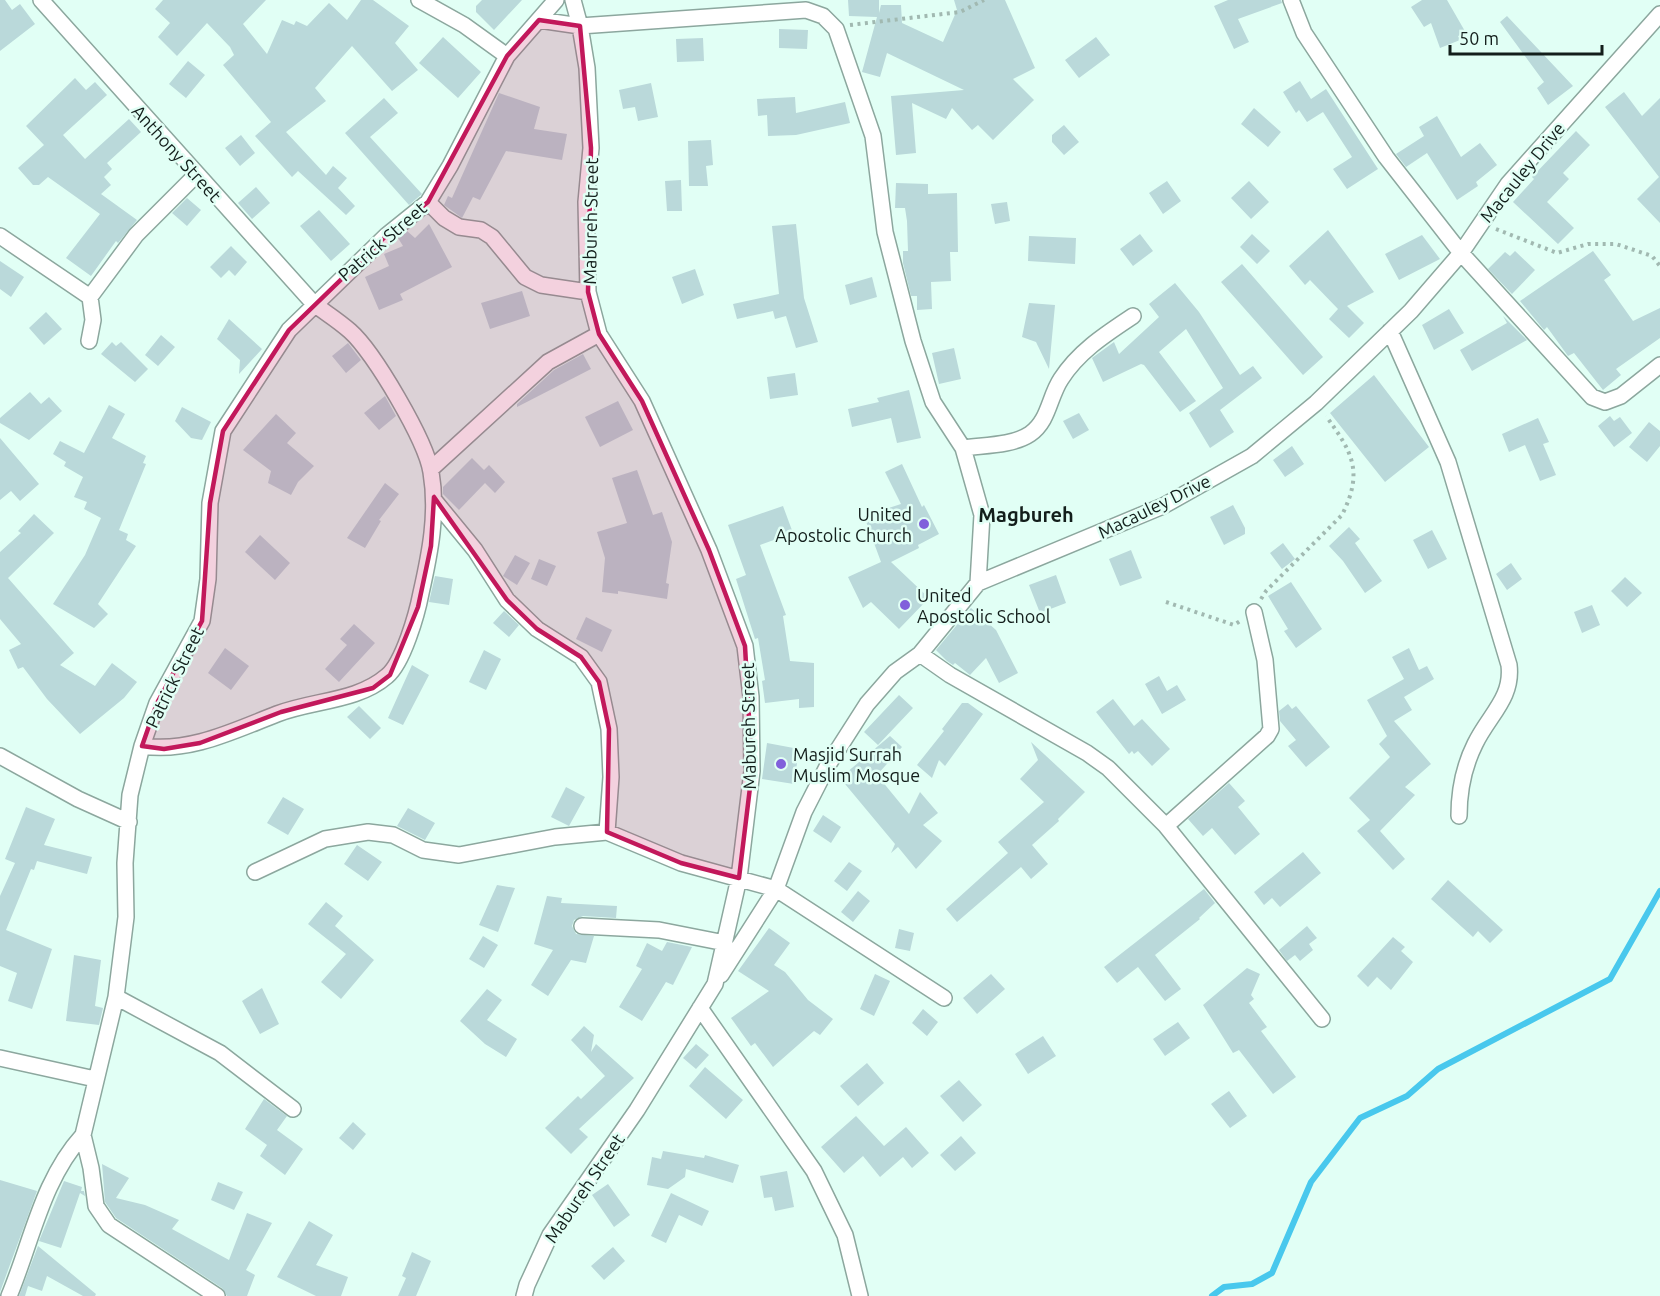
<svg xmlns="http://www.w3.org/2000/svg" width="1660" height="1296" viewBox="0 0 1660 1296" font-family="Ubuntu,sans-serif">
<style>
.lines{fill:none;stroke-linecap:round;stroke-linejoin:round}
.stream{stroke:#48c8ed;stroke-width:6}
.building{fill:#bad9da}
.street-casing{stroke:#8ca79e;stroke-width:18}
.path{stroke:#a1b9b1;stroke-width:4;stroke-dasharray:3 4.5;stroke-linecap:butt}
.street{stroke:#fff;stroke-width:15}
.marked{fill:#c2185b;fill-opacity:0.2;stroke:#c2185b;stroke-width:4.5;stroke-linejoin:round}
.poi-dot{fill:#8160db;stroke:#e1fff5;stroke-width:2}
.labels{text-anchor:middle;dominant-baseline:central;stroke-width:5;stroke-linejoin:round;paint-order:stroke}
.street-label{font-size:18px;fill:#131e1b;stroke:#e1fff5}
.poi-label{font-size:18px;fill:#131e1b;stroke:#e1fff5;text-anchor:start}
.neighbourhood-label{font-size:20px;font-weight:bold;fill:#131e1b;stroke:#e1fff5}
</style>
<rect width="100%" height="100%" fill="#e1fff5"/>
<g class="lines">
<path class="stream" d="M 1212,1296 L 1224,1287 L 1252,1284 L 1272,1273 L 1311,1182 L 1360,1118 L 1407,1096 L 1438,1069 L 1610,979 L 1660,891"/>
</g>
<path class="building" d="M 0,0 L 5,0 L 12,10 L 20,4 L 35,24 L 0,51 Z
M 163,0 L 266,0 L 243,24 L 267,54 L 282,20 L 294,25 L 296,21 L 307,26 L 329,3 L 347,20 L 361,0 L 373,0 L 409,26 L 395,43 L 418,70 L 392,91 L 352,46 L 315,88 L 326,101 L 286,132 L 326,175 L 333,166 L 347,178 L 338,188 L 355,206 L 346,215 L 298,171 L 292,177 L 255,136 L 271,122 L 223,65 L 234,55 L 230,47 L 207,23 L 177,56 L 158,37 L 170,23 L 155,9 Z
M 482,0 L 522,0 L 494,30 L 476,12 L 476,6 Z
M 848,0 L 879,0 L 879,13 L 881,5 L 901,5 L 902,23 L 943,42 L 957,10 L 954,0 L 1005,0 L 1035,68 L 1013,79 L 1034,100 L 993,140 L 978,125 L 972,130 L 952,108 L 946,119 L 912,103 L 916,153 L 896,155 L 891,96 L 964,90 L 887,53 L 880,77 L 862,72 L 877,17 L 849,16 Z
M 1228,0 L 1281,0 L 1282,3 L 1238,19 L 1249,42 L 1234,49 L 1214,6 Z
M 1422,0 L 1447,0 L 1466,33 L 1458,36 L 1460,40 L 1440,48 L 1431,23 L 1424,27 L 1411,7 Z
M 1507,16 L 1573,86 L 1548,105 L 1537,88 L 1544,82 L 1500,22 Z
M 779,29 L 808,30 L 807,49 L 779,48 Z
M 443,37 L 481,72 L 458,98 L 419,63 Z
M 1096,37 L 1110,55 L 1079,78 L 1065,60 Z
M 703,38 L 704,61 L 677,62 L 676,39 Z
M 188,61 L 205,75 L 186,98 L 169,84 Z
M 75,78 L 86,90 L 95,82 L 107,95 L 63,135 L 85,159 L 129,119 L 141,132 L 107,163 L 112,169 L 104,177 L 111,185 L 101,194 L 137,220 L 118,243 L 116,241 L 91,276 L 66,258 L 100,214 L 48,177 L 39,185 L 33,185 L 18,168 L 44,145 L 26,126 Z
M 1300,81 L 1311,99 L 1326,89 L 1378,169 L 1347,189 L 1333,169 L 1352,157 L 1323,112 L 1307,122 L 1299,110 L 1296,113 L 1283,92 Z
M 651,83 L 658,117 L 638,121 L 635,107 L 623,109 L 619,90 Z
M 1624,92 L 1642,116 L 1660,98 L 1660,223 L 1637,199 L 1659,177 L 1605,107 Z
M 499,93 L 540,107 L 534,129 L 567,134 L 562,160 L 506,151 L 480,200 L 473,197 L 462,218 L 444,205 L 448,196 L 452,198 Z
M 795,97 L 796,113 L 845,102 L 850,123 L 796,135 L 768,136 L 767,115 L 758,116 L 757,99 Z
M 384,98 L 398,113 L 370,137 L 422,194 L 409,205 L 345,133 Z
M 1254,108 L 1281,132 L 1268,147 L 1241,124 Z
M 1437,116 L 1461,157 L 1480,143 L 1497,165 L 1476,182 L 1478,186 L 1457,200 L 1427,153 L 1406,167 L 1396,154 L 1424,136 L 1419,127 Z
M 1064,125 L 1079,142 L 1064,155 L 1052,142 L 1052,135 Z
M 1576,131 L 1590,145 L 1563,173 L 1569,179 L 1547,202 L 1574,228 L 1558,244 L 1513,202 L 1534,179 L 1532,177 Z
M 241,135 L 255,153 L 240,166 L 225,148 Z
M 711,140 L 713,165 L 706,166 L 708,186 L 689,186 L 688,141 Z
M 681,180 L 682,211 L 667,211 L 665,181 Z
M 1167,181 L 1181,201 L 1163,214 L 1149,193 Z
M 1249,181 L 1269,202 L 1251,219 L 1231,198 Z
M 896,183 L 928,184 L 928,194 L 957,193 L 958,252 L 950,252 L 951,281 L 931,282 L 932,309 L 917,310 L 917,296 L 911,296 L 903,263 L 903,251 L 908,251 L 907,221 L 905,208 L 895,208 Z
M 256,187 L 270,203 L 252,219 L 238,203 Z
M 187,198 L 201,210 L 187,226 L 172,213 Z
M 1007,202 L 1010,221 L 995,224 L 991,204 Z
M 319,210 L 350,244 L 331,261 L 300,226 Z
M 429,224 L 452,267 L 400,294 L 403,300 L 379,310 L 365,277 L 389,266 L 384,254 L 403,246 L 398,238 L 407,231 L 415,238 Z
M 796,224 L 804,298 L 818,342 L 796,348 L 786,316 L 775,319 L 773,311 L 737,319 L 733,304 L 779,294 L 772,226 Z
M 1328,230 L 1374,292 L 1347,306 L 1364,323 L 1349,338 L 1329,319 L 1338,309 L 1310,280 L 1305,285 L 1289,266 Z
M 1140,234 L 1153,251 L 1133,266 L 1120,249 Z
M 1252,234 L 1270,251 L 1257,264 L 1240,247 Z
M 1422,235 L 1440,259 L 1399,280 L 1385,254 Z
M 1029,236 L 1076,238 L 1075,264 L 1028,261 Z
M 231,246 L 247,262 L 235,276 L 229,270 L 221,278 L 210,267 Z
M 1515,251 L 1535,270 L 1512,294 L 1488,269 L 1505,252 L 1510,256 Z
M 1593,251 L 1611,275 L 1604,280 L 1633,321 L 1660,308 L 1660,338 L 1616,369 L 1621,375 L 1603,390 L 1574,353 L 1568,356 L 1547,327 L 1544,330 L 1520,301 Z
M 0,261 L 24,277 L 11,297 L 0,289 Z
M 1242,264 L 1323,357 L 1303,375 L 1221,282 Z
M 695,269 L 704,295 L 682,304 L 672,277 Z
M 872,277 L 877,297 L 850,305 L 845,285 Z
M 1175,283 L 1199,312 L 1240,375 L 1253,366 L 1262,378 L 1220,410 L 1234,432 L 1210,448 L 1189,413 L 1223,388 L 1186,329 L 1159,352 L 1196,401 L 1180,412 L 1144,365 L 1141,364 L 1103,382 L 1092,358 L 1114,342 L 1119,354 L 1159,317 L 1149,304 Z
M 522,291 L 530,316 L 490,329 L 481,303 Z
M 1029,303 L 1055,305 L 1049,369 L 1036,342 L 1022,337 Z
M 1449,309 L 1464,333 L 1434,350 L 1422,325 Z
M 46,312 L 62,329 L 44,345 L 29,328 Z
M 1503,316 L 1527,340 L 1472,371 L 1460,350 L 1507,323 Z
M 229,319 L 262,349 L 239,374 L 240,360 L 217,339 Z
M 161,335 L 175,347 L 158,366 L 145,355 Z
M 112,342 L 116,346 L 121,342 L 148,369 L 135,382 L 101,354 Z
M 348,343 L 361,360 L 346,373 L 332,356 Z
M 954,348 L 961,379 L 939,384 L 932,353 Z
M 583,354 L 591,369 L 517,407 L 517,404 L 554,370 Z
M 795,373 L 798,395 L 770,399 L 767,377 Z
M 1374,375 L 1429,447 L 1385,482 L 1330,413 Z
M 909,390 L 921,438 L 897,443 L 891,418 L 852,427 L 848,409 L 879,402 L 877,398 Z
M 30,392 L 41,404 L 49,397 L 62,411 L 29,440 L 0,423 L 0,418 Z
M 385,396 L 396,416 L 379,430 L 364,413 Z
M 618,401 L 633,430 L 600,447 L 585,417 Z
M 109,405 L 125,414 L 112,438 L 146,456 L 143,463 L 146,464 L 119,530 L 128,534 L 126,540 L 136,546 L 98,604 L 108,614 L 94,628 L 53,604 L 85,555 L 101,518 L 84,509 L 87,502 L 74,497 L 83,477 L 64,466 L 66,462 L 53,454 L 60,441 L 84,453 Z
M 182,407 L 211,422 L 202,440 L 191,438 L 175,421 Z
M 1079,413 L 1089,430 L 1073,439 L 1063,421 Z
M 276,414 L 296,433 L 287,443 L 314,466 L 298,482 L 291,495 L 268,483 L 271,471 L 243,450 Z
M 1610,416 L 1614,421 L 1620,417 L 1632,433 L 1614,447 L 1598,426 Z
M 1538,418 L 1549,442 L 1543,444 L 1556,475 L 1540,481 L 1525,445 L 1509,452 L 1502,434 Z
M 1649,422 L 1660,431 L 1660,446 L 1647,462 L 1629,447 Z
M 0,438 L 39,484 L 20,501 L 11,491 L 0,500 Z
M 1292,446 L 1304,464 L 1285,477 L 1273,460 Z
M 472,458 L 484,470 L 489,465 L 505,482 L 495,493 L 485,483 L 459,510 L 443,494 L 443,487 Z
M 902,464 L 922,507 L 924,505 L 939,534 L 918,545 L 919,548 L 891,562 L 929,598 L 899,629 L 871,602 L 863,608 L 848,577 L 881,562 L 864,516 L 901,504 L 885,472 Z
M 637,470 L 653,515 L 662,512 L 672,542 L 666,583 L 669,584 L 667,599 L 618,591 L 618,594 L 602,592 L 605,558 L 597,532 L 627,523 L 612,478 Z
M 385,483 L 399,494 L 379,520 L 381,521 L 365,548 L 347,538 Z
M 1233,505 L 1245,528 L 1245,534 L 1224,545 L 1210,517 Z
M 783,506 L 793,533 L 760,545 L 786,615 L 783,616 L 790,661 L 814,663 L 814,707 L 799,708 L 799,699 L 765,703 L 762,681 L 765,680 L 758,638 L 755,639 L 736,579 L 746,575 L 728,525 Z
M 34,514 L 54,533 L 8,578 L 74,653 L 60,665 L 95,686 L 112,663 L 137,682 L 124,698 L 80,734 L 47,699 L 23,667 L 18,669 L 9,650 L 21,644 L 0,619 L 0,552 L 21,533 L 18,531 Z
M 1349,527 L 1360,539 L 1355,543 L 1382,581 L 1365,593 L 1343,561 L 1329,546 Z
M 1432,530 L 1447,559 L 1428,569 L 1413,540 Z
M 260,535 L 290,563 L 275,580 L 245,552 Z
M 1283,543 L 1295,559 L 1282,569 L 1270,553 Z
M 1131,550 L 1142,578 L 1120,586 L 1109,559 Z
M 515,555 L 530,563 L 517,585 L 503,576 Z
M 539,559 L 556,566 L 547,586 L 531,579 Z
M 1511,563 L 1522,579 L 1507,590 L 1496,574 Z
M 1056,575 L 1066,603 L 1040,613 L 1029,585 Z
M 435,576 L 453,579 L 449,605 L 429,602 Z
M 1625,577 L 1642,593 L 1627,607 L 1611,591 Z
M 1291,582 L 1322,629 L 1296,648 L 1284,631 L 1288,629 L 1268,596 Z
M 1592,605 L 1600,625 L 1582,633 L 1574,612 Z
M 971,608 L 996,630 L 1018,673 L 999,683 L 986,658 L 970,675 L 955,663 L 953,665 L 947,661 L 936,650 Z
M 504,611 L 519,625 L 509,637 L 493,623 Z
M 586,617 L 612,630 L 602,652 L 576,639 Z
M 354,624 L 375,643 L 339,682 L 325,669 L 347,645 L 340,639 Z
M 225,648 L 249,666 L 231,690 L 208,673 Z
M 1409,648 L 1419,670 L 1427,666 L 1434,679 L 1404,697 L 1412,710 L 1394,721 L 1431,764 L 1405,787 L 1415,795 L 1380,831 L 1405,859 L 1393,870 L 1357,831 L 1370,820 L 1349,798 L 1390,757 L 1379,744 L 1387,736 L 1367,700 L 1404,679 L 1392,657 Z
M 484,650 L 501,659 L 486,690 L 469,682 Z
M 412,665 L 429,675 L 403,725 L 388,718 Z
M 1159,676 L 1167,691 L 1177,685 L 1186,700 L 1162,714 L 1145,684 Z
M 899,695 L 913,708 L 878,745 L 864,732 Z
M 1113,699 L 1134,726 L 1142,719 L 1170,749 L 1152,766 L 1138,751 L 1134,754 L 1132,751 L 1129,754 L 1096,712 Z
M 962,703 L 968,703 L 983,714 L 945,766 L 939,760 L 932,778 L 917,765 L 944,731 L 942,729 Z
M 1288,704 L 1292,709 L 1296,706 L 1330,747 L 1306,767 L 1288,746 L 1296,740 L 1280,721 L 1279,711 Z
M 359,706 L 381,728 L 370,739 L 347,717 Z
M 890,736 L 902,747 L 877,775 L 909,814 L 920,792 L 938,813 L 923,825 L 942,841 L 916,869 L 898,847 L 891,853 L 895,844 L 845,784 L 851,779 L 846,773 Z
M 1031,742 L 1085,792 L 1058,819 L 1059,821 L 1032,845 L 1048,864 L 1031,879 L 1021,867 L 957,922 L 946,909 L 1008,853 L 998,842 L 1044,802 L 1020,779 L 1038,760 Z
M 767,743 L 799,749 L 794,784 L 762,779 Z
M 1229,783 L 1245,801 L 1238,807 L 1260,834 L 1235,855 L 1212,828 L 1203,836 L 1188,819 Z
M 566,787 L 585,797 L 569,826 L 551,817 Z
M 283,797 L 304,809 L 288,835 L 267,823 Z
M 26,807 L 55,819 L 44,845 L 92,857 L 87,874 L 37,861 L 34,870 L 31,869 L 6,930 L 52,949 L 32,1009 L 8,1001 L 17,973 L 0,966 L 0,896 L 15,863 L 5,859 Z
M 408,808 L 435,823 L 425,840 L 397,826 Z
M 823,815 L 841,827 L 831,843 L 813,831 Z
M 357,845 L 382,862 L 368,881 L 344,864 Z
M 1303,852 L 1321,873 L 1280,907 L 1272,898 L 1264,905 L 1254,892 Z
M 849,862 L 862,871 L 847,891 L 834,881 Z
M 1448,880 L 1503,930 L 1490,943 L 1478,931 L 1473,937 L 1431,899 Z
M 497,885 L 515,888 L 498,932 L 479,925 Z
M 1204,889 L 1215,903 L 1199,918 L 1200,919 L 1155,955 L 1181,989 L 1165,1001 L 1138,967 L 1117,983 L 1104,967 Z
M 858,891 L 870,901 L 853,922 L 841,912 Z
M 547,896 L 562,898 L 561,903 L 617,906 L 616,918 L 583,916 L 574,920 L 572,926 L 576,934 L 594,936 L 586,963 L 571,960 L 548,996 L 531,985 L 553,950 L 534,944 Z
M 326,902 L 343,916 L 335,926 L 374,960 L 341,999 L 321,982 L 346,954 L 308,924 Z
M 1307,926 L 1317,938 L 1309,944 L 1313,950 L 1300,961 L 1295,955 L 1287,961 L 1279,950 Z
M 769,928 L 790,943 L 774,965 L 785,972 L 808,1000 L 833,1019 L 820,1035 L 814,1031 L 773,1067 L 755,1043 L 751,1046 L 731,1018 L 769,991 L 738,971 Z
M 899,929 L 914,933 L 910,951 L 895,948 Z
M 483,936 L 498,945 L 484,968 L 469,959 Z
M 1393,937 L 1405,947 L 1401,951 L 1413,962 L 1391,990 L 1377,977 L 1368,987 L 1357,976 Z
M 667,942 L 692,947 L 673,985 L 666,982 L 642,1021 L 619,1007 L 642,969 L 636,966 L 647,943 L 662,951 Z
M 74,955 L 101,960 L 95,1006 L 103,1008 L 99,1025 L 66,1021 Z
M 1247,968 L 1260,974 L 1251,995 L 1254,999 L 1249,1003 L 1267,1027 L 1261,1031 L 1296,1077 L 1273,1094 L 1239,1050 L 1233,1053 L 1203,1005 Z
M 875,974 L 890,981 L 874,1016 L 860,1009 Z
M 991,974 L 1005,989 L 977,1014 L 963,998 Z
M 262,988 L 279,1024 L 260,1034 L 242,1001 Z
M 487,989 L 502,1000 L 487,1020 L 517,1039 L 506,1057 L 485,1044 L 460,1021 Z
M 923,1009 L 938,1022 L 927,1036 L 912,1023 Z
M 1178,1022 L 1190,1038 L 1165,1056 L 1153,1039 Z
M 584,1026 L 594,1035 L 591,1052 L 596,1044 L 634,1078 L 579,1129 L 588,1137 L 571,1154 L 545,1128 L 578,1096 L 581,1099 L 605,1076 L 571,1040 Z
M 1043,1036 L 1056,1056 L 1028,1074 L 1015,1054 Z
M 696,1044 L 709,1055 L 696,1069 L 683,1058 Z
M 867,1063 L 884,1083 L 858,1106 L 840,1086 Z
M 705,1067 L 743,1100 L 726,1119 L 689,1086 Z
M 959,1080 L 982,1105 L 963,1122 L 940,1096 Z
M 1229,1091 L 1247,1116 L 1230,1128 L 1211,1104 Z
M 264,1099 L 287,1116 L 277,1130 L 303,1149 L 285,1175 L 260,1156 L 267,1145 L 245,1129 Z
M 856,1116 L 884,1146 L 906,1127 L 929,1153 L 912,1168 L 903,1157 L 880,1177 L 863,1156 L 844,1173 L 821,1147 Z
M 353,1122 L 366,1134 L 353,1150 L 339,1138 Z
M 961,1136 L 976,1153 L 955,1171 L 940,1155 Z
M 663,1151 L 704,1158 L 705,1155 L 739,1165 L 733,1183 L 686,1169 L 685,1177 L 668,1189 L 647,1185 L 652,1157 L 661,1159 Z
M 102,1164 L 129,1178 L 116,1198 L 145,1205 L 179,1220 L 172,1229 L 229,1260 L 247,1213 L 272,1223 L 246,1270 L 255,1275 L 247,1296 L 227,1296 L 222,1288 L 116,1218 L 105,1202 Z
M 787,1171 L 794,1207 L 775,1211 L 772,1197 L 764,1198 L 760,1176 Z
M 0,1180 L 37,1191 L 0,1292 Z
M 64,1181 L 82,1187 L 81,1191 L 84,1191 L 85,1196 L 80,1193 L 61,1248 L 39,1241 Z
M 218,1182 L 243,1192 L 234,1210 L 211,1200 Z
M 608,1184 L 630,1215 L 614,1227 L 592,1195 Z
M 671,1193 L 709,1211 L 702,1226 L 679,1215 L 666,1243 L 651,1236 Z
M 309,1221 L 333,1235 L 316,1265 L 348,1277 L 341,1296 L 316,1296 L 277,1277 Z
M 38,1246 L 96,1294 L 95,1296 L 83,1296 L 47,1276 L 42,1291 L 28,1286 L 25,1296 L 19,1296 Z
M 613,1247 L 625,1261 L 604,1280 L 591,1266 Z
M 412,1252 L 431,1261 L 416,1296 L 398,1296 L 406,1278 L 402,1276 Z"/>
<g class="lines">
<g class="street-casing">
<path id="street" d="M 41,0 L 314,304 C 326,313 339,321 350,331 C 374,352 426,441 431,472 C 438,513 430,553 421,593 C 417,614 403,663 387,676 C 357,702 313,700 277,714 C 233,731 190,753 142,746
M 419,0 L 464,25 L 507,56
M 1291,0 L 1304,33 L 1386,157 L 1461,253 L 1592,397 L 1605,402 L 1621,396 L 1660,365
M 539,20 L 580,26 L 573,0
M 428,202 L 444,218 L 459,227 L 481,230 L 492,237 L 525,277 L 541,285 L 588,292
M 0,236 L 90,297 L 93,320 L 89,341
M 90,297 L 136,235 L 196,175
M 1390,331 L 1448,462 L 1509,665 C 1513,698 1489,715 1475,744 C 1464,766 1459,791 1459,816
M 963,448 C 983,445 1012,446 1030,434 C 1049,421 1049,397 1061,379 C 1079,351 1106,334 1133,316
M 431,469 L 548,362 L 599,334
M 434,500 L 475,550 L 507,600 L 537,629 L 581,657 L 599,682 L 609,729 L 611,777 L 607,832
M 920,654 L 950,675 L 1087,753 L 1108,768 L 1166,826 L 1322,1019
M 0,756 L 78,799 L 129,822
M 1166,826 L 1267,736 L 1271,729 L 1265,660 L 1254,612
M 255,872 L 325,839 L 368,832 L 393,835 L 423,850 L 459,855 L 555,837 L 607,832 L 681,863 L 776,889 L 944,998
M 582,926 L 659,930 L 725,943
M 721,975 L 776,889 L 804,812 L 828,765 L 867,704 L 895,672 L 920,654 L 978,583 L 1163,506 L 1252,456 L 1316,403 L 1411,311 L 1461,253 L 1508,184 L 1660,14
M 116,997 L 220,1053 L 293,1109
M 700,1008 L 814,1171 L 845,1235 L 860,1296
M 0,1058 L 95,1079
M 9,1296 C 32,1241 42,1180 83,1135
M 217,1296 L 109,1225 L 96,1206 L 91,1168 L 83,1135 L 116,997 L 126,917 L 125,863 L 130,795 L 142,746 L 157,703 L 202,621 L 208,579 L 210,503 L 223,431 L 289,330 L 387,235 L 428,202 L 450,166 L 507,56 L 556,0
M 524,1296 L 527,1285 L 550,1235 L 637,1110 L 715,984 L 739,878 L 752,771 L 751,697 L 745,646 L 709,550 L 642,401 L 599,334 L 588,292 L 586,202 L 591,148 L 587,68 L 580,26 L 806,10 L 823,16 L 836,29 L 873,136 L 885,232 L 913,341 L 933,402 L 963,448 L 982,515 L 978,583"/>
</g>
<path class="path" d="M 850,25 L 960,12 L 984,0
M 1496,229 L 1557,253 L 1588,244 L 1616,244 L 1652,256 L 1660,266
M 1261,599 L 1266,591 L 1342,515 C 1364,471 1352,452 1326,416
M 1166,602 L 1234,625 L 1240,621"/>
<use href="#street" class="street"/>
</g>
<path class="marked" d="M 539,20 L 580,26 L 591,148 L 588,292 L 599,334 L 642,401 L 709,550 L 745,646 L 752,771 L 739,878 L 681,863 L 607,832 L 609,729 L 599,682 L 581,657 L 537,629 L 507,600 L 434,497 L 431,546 L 418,607 L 390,675 L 373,688 L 281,712 L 200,743 L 164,749 L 142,746 L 157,703 L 202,621 L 210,503 L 223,431 L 289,330 L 387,235 L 428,202 L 507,56 Z"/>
<g class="poi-dot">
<circle cx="924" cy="524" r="6"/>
<circle cx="905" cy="605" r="6"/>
<circle cx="781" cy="764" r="6"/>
</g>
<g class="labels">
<g class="street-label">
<text transform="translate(177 153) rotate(48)">Anthony Street</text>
<text transform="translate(1522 172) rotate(-51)">Macauley Drive</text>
<text transform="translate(590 221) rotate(-89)">Mabureh Street</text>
<text transform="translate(382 241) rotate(-41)">Patrick Street</text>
<text transform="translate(1154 506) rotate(-26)">Macauley Drive</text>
<text transform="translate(174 677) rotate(-64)">Patrick Street</text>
<text transform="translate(748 726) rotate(-91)">Mabureh Street</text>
<text transform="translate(584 1188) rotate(-56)">Mabureh Street</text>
</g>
<g class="poi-label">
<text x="912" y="514" text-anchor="end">United<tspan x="912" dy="21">Apostolic Church</tspan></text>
<text x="917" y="595">United<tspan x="917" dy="21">Apostolic School</tspan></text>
<text x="793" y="754">Masjid Surrah<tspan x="793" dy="21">Muslim Mosque</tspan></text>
</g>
<g class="neighbourhood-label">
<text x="1026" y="514">Magbureh</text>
</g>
</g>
<path d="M1450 45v9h152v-9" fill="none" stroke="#131e1b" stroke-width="3"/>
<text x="1459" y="45" font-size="18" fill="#131e1b" stroke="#e1fff5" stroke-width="4.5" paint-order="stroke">50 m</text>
</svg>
